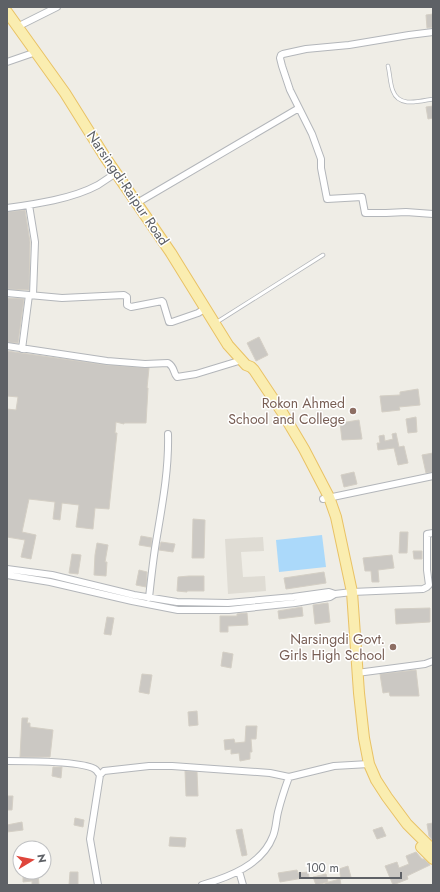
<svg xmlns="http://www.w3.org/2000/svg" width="440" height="892" viewBox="0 0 440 892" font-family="Jost,sans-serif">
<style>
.education{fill:#dfdcd4}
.water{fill:#abd9fa}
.building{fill:#cbc8c3;stroke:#d4cfc5}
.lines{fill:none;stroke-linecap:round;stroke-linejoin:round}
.service-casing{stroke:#b3b6ba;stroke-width:4.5}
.minor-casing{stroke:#b3b6ba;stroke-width:8}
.primary-casing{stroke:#e9c265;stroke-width:12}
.service{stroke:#fff;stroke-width:3}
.minor{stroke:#fff;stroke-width:6}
.primary{stroke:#faedb0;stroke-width:10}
.education-dot{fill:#8d6e63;stroke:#fff;stroke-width:1.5}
.labels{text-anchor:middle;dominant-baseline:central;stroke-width:3;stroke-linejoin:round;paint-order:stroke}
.street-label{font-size:14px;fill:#5e6166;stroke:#fff}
.education-label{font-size:14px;fill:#785e54;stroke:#fff;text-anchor:end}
</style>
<rect width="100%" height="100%" fill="#efede6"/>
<path class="education" d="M 263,537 L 264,551 L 241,552 L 243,577 L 265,576 L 266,591 L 228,594 L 225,539 Z"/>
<path class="water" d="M 322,535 L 326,567 L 279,572 L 276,540 Z"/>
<path class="building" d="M 433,14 L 433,27 L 427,28 L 426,15 Z
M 433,106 L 433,118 L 428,119 L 426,107 Z
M 25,210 L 30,242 L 29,290 L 7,289 L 7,212 Z
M 7,298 L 24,299 L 18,343 L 7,342 Z
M 259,337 L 268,355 L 256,361 L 247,343 Z
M 7,351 L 106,365 L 149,368 L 147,388 L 148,388 L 146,423 L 124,423 L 124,424 L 116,422 L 115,433 L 117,433 L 109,509 L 95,508 L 93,529 L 76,527 L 79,505 L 62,503 L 60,520 L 53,519 L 55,502 L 29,499 L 22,532 L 36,535 L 31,559 L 21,557 L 25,540 L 7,537 L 7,409 L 16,410 L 18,397 L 7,396 Z
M 418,389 L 420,405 L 399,407 L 400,410 L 382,412 L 380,396 L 400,395 L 400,392 Z
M 416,417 L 417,432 L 408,433 L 406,419 Z
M 359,420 L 362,439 L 342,440 L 340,423 Z
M 396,433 L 399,447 L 404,446 L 408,463 L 398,465 L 394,448 L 378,450 L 377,443 L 380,443 L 379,436 L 384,435 L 385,441 L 393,439 L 392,434 Z
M 433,453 L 433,472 L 426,473 L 422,455 Z
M 354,472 L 357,484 L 344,487 L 341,475 Z
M 193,519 L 205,520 L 204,558 L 192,558 Z
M 400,532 L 408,532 L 407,553 L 399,553 Z
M 141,536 L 152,538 L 151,547 L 139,545 Z
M 161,542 L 175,544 L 173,552 L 159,550 Z
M 97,543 L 108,545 L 105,562 L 107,562 L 106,576 L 94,575 L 95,555 Z
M 413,551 L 422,551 L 422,559 L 414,559 Z
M 72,554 L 81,555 L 78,574 L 69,573 Z
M 392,555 L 394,568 L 378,570 L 379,582 L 372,582 L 371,571 L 365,571 L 363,558 Z
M 139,570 L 147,572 L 146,587 L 136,585 Z
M 324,572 L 326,583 L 286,589 L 284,578 Z
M 189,576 L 204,576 L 204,591 L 187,591 L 187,592 L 177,591 L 178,577 Z
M 328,603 L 330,622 L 315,624 L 313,605 Z
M 302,607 L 303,616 L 279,619 L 278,611 Z
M 430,608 L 430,622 L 396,624 L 395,609 Z
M 247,613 L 248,625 L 228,626 L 228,632 L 220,632 L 220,616 L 237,616 L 237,614 Z
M 107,617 L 114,618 L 111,635 L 104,634 Z
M 223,652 L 233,654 L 231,668 L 221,666 Z
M 416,670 L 419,696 L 390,696 L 389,692 L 383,693 L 380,674 Z
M 142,674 L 152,675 L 149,694 L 139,692 Z
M 197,711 L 198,725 L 189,726 L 188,712 Z
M 22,718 L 28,718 L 27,723 L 30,723 L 30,727 L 53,730 L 50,757 L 20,757 Z
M 246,726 L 257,726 L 256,739 L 251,739 L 252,752 L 250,752 L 250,759 L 240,761 L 239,753 L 231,754 L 231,749 L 225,750 L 224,740 L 234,739 L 235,743 L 245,742 Z
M 53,767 L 62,767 L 61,778 L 52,776 Z
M 185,771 L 197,772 L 198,796 L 186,796 Z
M 7,796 L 13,796 L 12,810 L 7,810 Z
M 75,818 L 84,820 L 83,827 L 74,825 Z
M 22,822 L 23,830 L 7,832 L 7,825 Z
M 433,823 L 433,841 L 429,836 L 427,824 Z
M 382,827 L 386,836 L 377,839 L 373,830 Z
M 242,829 L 247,855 L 242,856 L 236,830 Z
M 170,837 L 186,838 L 185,847 L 169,846 Z
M 416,852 L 422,859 L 424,859 L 430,865 L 407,876 L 408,879 L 393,885 L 385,866 L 397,862 L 399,868 L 409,864 L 406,856 Z
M 348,866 L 351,877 L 341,879 L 339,869 Z
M 297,870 L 298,873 L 308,872 L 309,877 L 280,882 L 278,873 Z
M 70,872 L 78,872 L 78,885 L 69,885 Z
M 38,873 L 39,885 L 32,885 L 32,881 L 23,882 L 23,874 Z
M 326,874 L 328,882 L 316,885 L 313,877 Z
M 340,879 L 341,885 L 325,885 L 325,883 Z"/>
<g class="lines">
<g class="service-casing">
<path id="service" d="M 388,66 C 390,74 390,84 393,91 C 399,108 420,101 433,99
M 217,322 L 323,255"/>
</g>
<g class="minor-casing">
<path id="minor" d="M 17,27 L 57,7
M 433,32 L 409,35 L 349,45 L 306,49 L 283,54 L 281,55 L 280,58 L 282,66 L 290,90 L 312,134 L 321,159 L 321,168 L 327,199 L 362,197 L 365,213 L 386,213 L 406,212 L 433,214
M 7,62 L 36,52
M 137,203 L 299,108
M 29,205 L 35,242 L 33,295
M 7,208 C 36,204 72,199 98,185 C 104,181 110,177 116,173
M 7,293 L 62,298 L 124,295 L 127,297 L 127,305 L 131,307 L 162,301 L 163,302 L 169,322 L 172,322 L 198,313 L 206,308
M 7,346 L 107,361 L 145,364 L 168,363 C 175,367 173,373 177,377 L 196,374 L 242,360
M 22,349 L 29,295
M 323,499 L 433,476
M 7,569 L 52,575 L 134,595 L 177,602 L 228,603 L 293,597 L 329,592 L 335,594
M 7,575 L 50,582 L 132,601 L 178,610 L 229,610 L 295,603 L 330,597 L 335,594 L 352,592 L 423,589 L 427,587 L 429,585 L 427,570 L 427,534 L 433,533
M 149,598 C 151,579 153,560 156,542 C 162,506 169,470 168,434
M 357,673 L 425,664 L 433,661
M 7,761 C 23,761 86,761 96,770 C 97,771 99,774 100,775 L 104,771 L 149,766 L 172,766 L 270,773 L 289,777
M 239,871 L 243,885
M 98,885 L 90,839 L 100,775
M 202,885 C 229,877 262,865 273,836 C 276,829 276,820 278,812 C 281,800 285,788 289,777 L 334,766 L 369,764"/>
</g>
<g class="primary-casing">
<path id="primary" d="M 7,12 L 65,93 L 105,157 L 171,253 L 228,345 L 246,365 L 251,367 L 254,370 L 282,412 L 304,449 L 329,497 L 336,517 L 352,592 L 359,693 L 364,738 L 369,764 L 376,780 L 387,797 L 407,824 L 433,850
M 421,847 L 433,859"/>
</g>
<use href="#service" class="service"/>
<use href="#minor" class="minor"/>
<use href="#primary" class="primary"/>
</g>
<g class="education-dot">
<circle cx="353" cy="411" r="4"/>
<circle cx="393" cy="647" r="4"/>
</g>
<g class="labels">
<g class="street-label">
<text transform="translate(128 188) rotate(56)">Narsingdi-Raipur Road</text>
</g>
<g class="education-label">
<text x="345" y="403">Rokon Ahmed<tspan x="345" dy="16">School and College</tspan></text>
<text x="385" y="639">Narsingdi Govt.<tspan x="385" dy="16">Girls High School</tspan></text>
</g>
</g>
<rect width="440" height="892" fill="none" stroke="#5e6166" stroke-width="16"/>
<g transform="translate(32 860) rotate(80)"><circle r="19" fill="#ffffff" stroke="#bfc0c2"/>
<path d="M0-3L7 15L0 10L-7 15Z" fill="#df463c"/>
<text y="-6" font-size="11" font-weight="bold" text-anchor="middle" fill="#5e6166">N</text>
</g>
<path d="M300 872v6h101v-6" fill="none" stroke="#5e6166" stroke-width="2"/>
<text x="306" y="872" font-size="12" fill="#5e6166" stroke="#ffffff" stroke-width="3" paint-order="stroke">100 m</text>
</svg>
